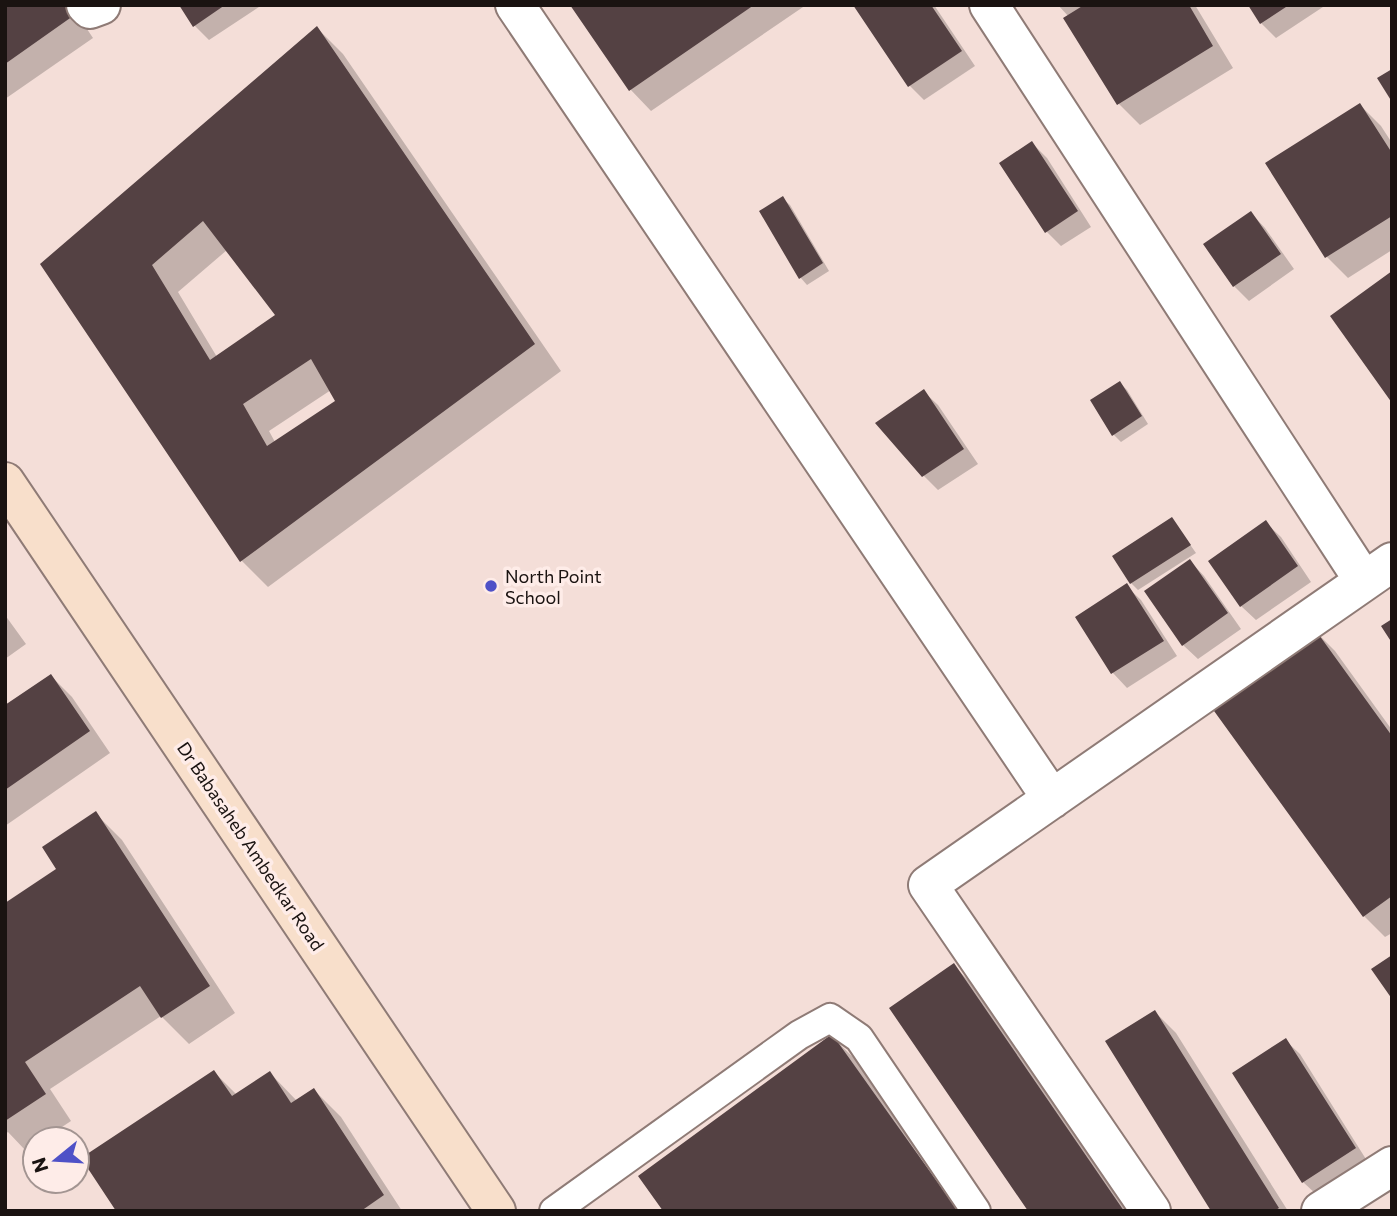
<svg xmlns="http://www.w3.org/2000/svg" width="1397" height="1216" viewBox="0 0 1397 1216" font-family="Commissioner,sans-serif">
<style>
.shadow{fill:#0003;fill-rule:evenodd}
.building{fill:#544143;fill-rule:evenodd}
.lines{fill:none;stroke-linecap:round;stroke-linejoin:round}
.lane-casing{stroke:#8f7b76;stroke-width:32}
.street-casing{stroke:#8f7b76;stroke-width:42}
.secondary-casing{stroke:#8f7b76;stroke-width:42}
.lane{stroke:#fff;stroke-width:28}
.street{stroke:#fff;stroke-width:38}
.secondary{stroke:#f8dfcb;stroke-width:38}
.poi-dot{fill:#4f51c7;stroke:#feece8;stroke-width:2.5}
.labels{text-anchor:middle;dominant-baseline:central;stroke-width:7;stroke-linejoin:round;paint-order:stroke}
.poi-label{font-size:18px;fill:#1a1311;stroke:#feece8;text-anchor:start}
.street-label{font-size:18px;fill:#1a1311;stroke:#feece8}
</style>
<rect width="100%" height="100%" fill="#f4ded8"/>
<path class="shadow" d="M 5,5 L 71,5 L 93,38 L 5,99 Z
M 181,5 L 262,5 L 209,40 L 194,25 Z
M 573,5 L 806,5 L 651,111 L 630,89 Z
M 855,5 L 934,5 L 975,66 L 924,100 L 910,86 Z
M 1058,5 L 1195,5 L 1233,68 L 1140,125 L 1119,104 L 1069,17 Z
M 1250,5 L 1326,5 L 1276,38 L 1261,23 Z
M 317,28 L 343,54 L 561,371 L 268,587 L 242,561 L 42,265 ZM 227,250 L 278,315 L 217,357 L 178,292 ZM 331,390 L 337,402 L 275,442 L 269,431 Z
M 1360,105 L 1381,126 L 1392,143 L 1392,250 L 1348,278 L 1327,257 Z
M 1032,143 L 1047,158 L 1091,227 L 1061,246 L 1047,232 Z
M 782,198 L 790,205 L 829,271 L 807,285 L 800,277 Z
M 1251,213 L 1265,228 L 1294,269 L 1249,301 L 1234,286 Z
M 1120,383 L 1127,390 L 1148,424 L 1121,442 L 1114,435 Z
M 923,391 L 938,405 L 978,464 L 938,490 L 924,476 Z
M 1172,519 L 1196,553 L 1138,590 L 1131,583 Z
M 1266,523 L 1281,537 L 1311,582 L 1256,620 L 1241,606 Z
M 1190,561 L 1204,576 L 1241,629 L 1198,659 L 1183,645 Z
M 1126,586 L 1141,600 L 1177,656 L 1127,688 L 1113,673 L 1078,617 Z
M 5,615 L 26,644 L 5,659 Z
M 1314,630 L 1335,651 L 1392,730 L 1392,933 L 1385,937 L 1364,916 Z
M 51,676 L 72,697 L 110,753 L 5,826 L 5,708 Z
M 96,814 L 122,840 L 235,1013 L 189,1044 L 161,1016 L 50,1089 L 71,1121 L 44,1139 L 35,1139 L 35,1145 L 26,1151 L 8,1132 L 5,1134 L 5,905 L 58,870 Z
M 953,965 L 975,987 L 1129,1211 L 1030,1211 Z
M 1155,1012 L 1176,1033 L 1288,1211 L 1213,1211 Z
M 831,1036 L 858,1062 L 964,1211 L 665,1211 Z
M 1285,1040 L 1300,1054 L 1369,1164 L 1318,1196 L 1303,1182 Z
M 214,1072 L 237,1095 L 270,1073 L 297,1101 L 314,1090 L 341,1117 L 402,1211 L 118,1211 Z"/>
<path class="building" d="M 5,5 L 66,5 L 73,16 L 5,64 Z
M 179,5 L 225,5 L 193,27 Z
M 570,5 L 754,5 L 629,91 Z
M 853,5 L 931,5 L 962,51 L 908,87 Z
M 1084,5 L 1189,5 L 1213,46 L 1117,105 L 1063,18 Z
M 1248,5 L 1289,5 L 1260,24 Z
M 317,26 L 535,344 L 240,562 L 40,264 ZM 203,221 L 275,315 L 210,360 L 152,265 ZM 311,359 L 335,401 L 267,446 L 243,404 Z
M 1392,69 L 1392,102 L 1377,78 Z
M 1360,103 L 1392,153 L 1392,216 L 1325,258 L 1265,163 Z
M 1032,141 L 1078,211 L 1045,233 L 999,163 Z
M 783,196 L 823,263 L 799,279 L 759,211 Z
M 1251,211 L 1281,254 L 1233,287 L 1203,244 Z
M 1392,271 L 1392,403 L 1330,316 Z
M 1120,381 L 1142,416 L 1112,436 L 1090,400 Z
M 924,389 L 964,449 L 922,477 L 875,423 Z
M 1172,517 L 1191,545 L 1130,584 L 1112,556 Z
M 1266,520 L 1298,566 L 1240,607 L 1208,561 Z
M 1190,559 L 1228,613 L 1182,646 L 1144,591 Z
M 1127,583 L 1164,641 L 1111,674 L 1075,617 Z
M 1392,619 L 1392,643 L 1381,626 Z
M 1314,628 L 1392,736 L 1392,896 L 1363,917 L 1209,704 Z
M 51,674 L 90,731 L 5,790 L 5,705 Z
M 96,811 L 210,986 L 161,1018 L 140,986 L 25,1062 L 46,1094 L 5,1121 L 5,903 L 56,869 L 42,847 Z
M 1392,955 L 1392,999 L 1371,969 Z
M 954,963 L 1124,1211 L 1028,1211 L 889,1008 Z
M 1155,1010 L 1279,1208 L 1274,1211 L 1211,1211 L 1105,1041 Z
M 832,1034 L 958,1211 L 663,1211 L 638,1176 Z
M 1286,1038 L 1356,1148 L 1302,1183 L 1232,1073 Z
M 214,1070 L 232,1096 L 270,1071 L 291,1103 L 314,1088 L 384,1195 L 361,1211 L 116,1211 L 81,1158 Z"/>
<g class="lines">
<g class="lane-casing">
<path id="lane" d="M 554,1211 L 799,1035 L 830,1018 L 859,1038 L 976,1211"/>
</g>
<g class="street-casing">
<path id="street" d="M 86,5 L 90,9 L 101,5
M 515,5 L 1052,799
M 989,5 L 1364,581
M 1151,1211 L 928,885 L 1392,562
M 1321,1211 L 1392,1166"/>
</g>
<g class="secondary-casing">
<path id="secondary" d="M 5,482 L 496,1211"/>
</g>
<use href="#lane" class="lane"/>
<use href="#street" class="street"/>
<use href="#secondary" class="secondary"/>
</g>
<circle class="poi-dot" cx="491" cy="586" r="7"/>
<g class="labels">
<g class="poi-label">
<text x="505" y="576">North Point<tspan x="505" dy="21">School</tspan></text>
</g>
<g class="street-label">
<text transform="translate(251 846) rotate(56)">Dr Babasaheb Ambedkar Road</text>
</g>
</g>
<rect width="1397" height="1216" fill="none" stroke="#1a1311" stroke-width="14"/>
<g transform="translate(56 1160) rotate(252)"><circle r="33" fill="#feece8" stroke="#a39592" stroke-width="2"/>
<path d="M0-5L12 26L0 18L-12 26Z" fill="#4f51c7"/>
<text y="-10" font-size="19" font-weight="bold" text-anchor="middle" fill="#1a1311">N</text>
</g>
</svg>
